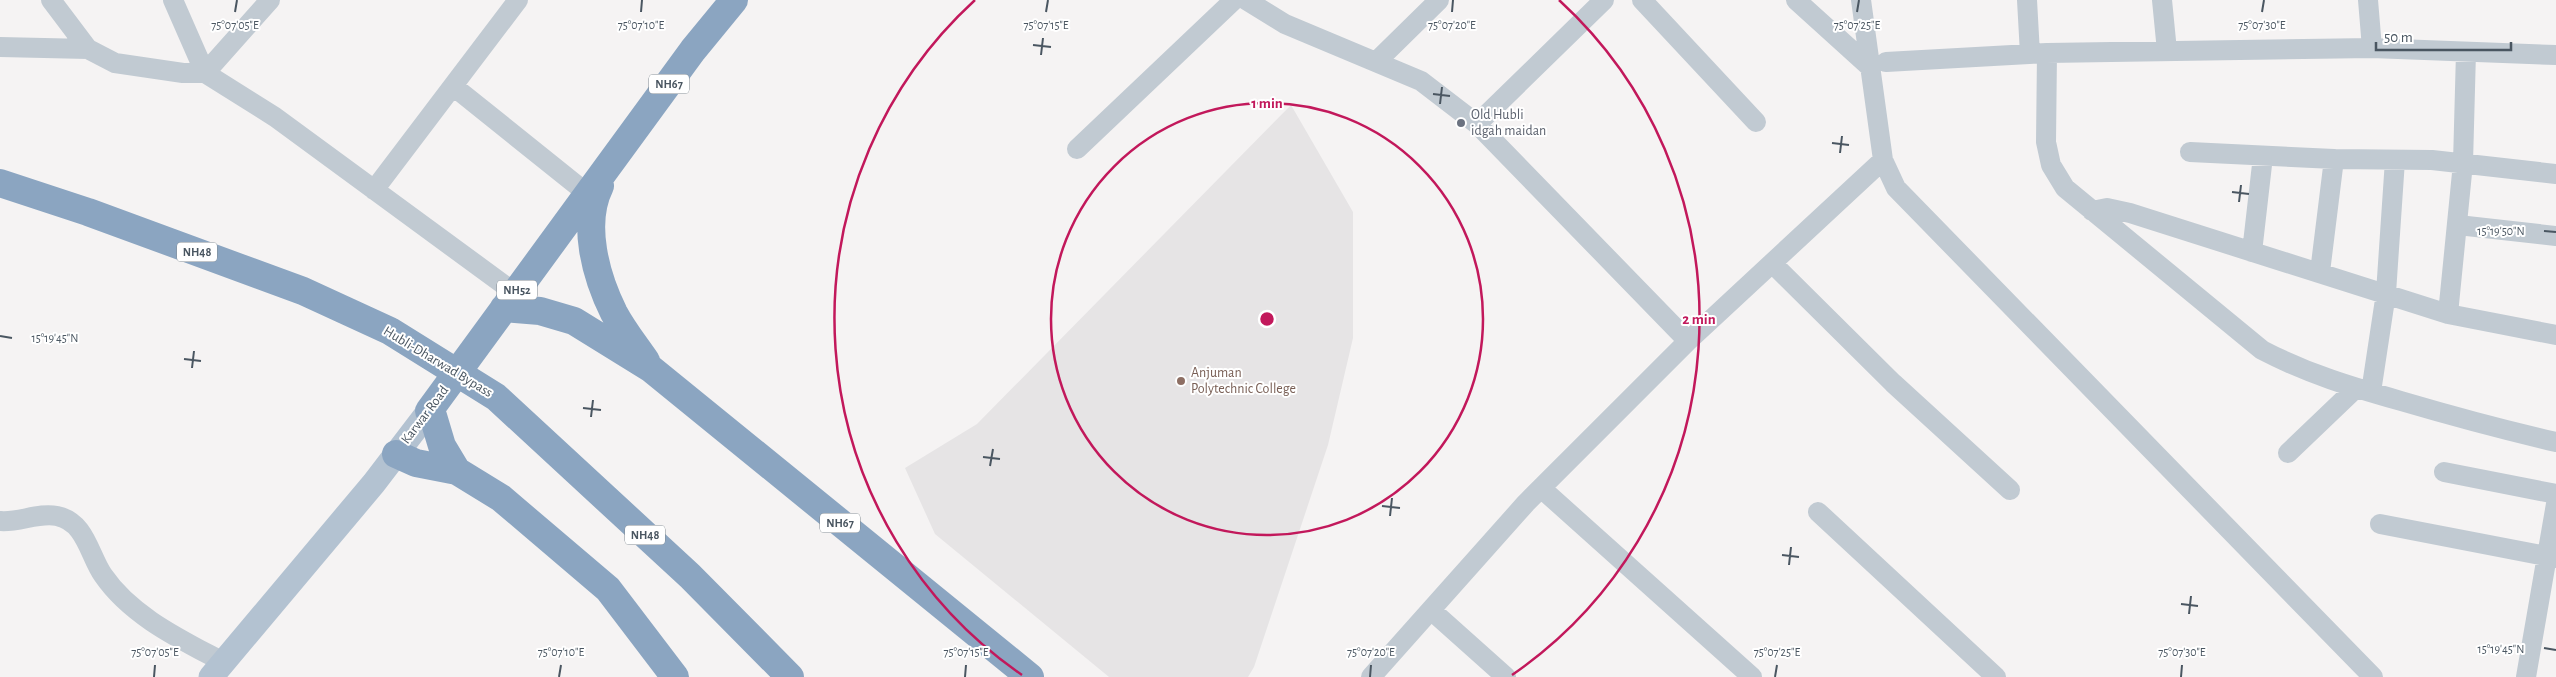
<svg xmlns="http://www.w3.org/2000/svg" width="2556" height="677" viewBox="0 0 2556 677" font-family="'Alegreya Sans',sans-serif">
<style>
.education{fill:#e6e4e5}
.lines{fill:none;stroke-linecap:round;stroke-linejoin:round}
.minor{stroke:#c1cad2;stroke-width:20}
.major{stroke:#b3c2d1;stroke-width:25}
.highway{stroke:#8ba5c1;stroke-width:28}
.ticks{fill:none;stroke:#4a5661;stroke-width:2}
.ring{fill:none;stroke:#c2185b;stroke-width:2.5}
.worship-dot{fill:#6b7280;stroke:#fff;stroke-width:2}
.education-dot{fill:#8d6e63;stroke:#fff;stroke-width:2}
.labels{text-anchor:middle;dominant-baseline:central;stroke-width:4;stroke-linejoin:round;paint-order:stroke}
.shield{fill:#fff;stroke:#808990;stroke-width:1}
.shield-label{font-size:12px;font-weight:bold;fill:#4a5661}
.worship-label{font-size:14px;fill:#5b616d;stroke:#fff;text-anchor:start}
.street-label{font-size:14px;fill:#4a5661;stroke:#fff}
.education-label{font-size:14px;fill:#785e54;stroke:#fff;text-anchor:start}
.ticks-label{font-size:12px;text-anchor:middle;fill:#4a5661;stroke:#fff;stroke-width:4;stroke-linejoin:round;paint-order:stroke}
.centre{fill:#c2185b;stroke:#fff;stroke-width:2.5}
.ring-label{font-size:15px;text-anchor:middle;font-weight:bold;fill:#c2185b;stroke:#fff;stroke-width:4;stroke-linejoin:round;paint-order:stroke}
</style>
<rect width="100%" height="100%" fill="#f5f3f3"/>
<path class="education" d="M 1291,105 L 1353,212 L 1353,338 L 1328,445 L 1254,667 L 1248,677 L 1109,677 L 935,534 L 905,468 L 977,424 Z"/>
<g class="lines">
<path class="minor" d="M 51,0 L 88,49 L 115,63 L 183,73 L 205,73 L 275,117 L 515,293
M 173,0 L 205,73 L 270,0
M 1246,0 L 1285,24 L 1421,81 L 1477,124 L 1688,341
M 1642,0 L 1756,122
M 1796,0 L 1870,67
M 1861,0 L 1883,160 L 1896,188 L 2373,677
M 2027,0 L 2030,54
M 2162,0 L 2167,51
M 2368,0 L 2372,48
M 0,47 L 88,49
M 2047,53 L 2046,142 L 2051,165 L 2065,188 L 2262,350 C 2308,374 2352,387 2401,401 C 2452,416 2504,430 2556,442
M 1377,61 L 1439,0
M 1886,62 L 2047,53 L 2372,48 L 2556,55
M 453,86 L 589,195
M 1477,124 L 1604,0
M 1077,149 L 1234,0
M 2190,152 L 2334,159 L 2432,160 L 2556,174
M 374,190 L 518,0
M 2092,211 L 2107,208 L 2130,213 L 2448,314 L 2556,335
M 2458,225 L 2556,236
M 2252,252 L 2263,156
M 1772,263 L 1893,383 L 2010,490
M 2320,272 L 2334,159
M 2448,314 L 2463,163 L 2466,52
M 2371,392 L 2386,293 L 2395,160
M 2288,453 L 2356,388
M 2444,472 L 2556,494
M 1541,488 L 1752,677
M 1818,512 L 1996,677
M 0,521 C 18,523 39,512 57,516 C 86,522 89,555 103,575 C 131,616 180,639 223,662
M 2380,524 L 2556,558
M 1431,610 L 1506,677
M 1371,677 L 1526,503 L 1688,341 L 1883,160
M 2526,677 L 2556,504"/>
<path class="major" d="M 211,677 L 374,483 L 429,411"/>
<path class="highway" d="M 0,183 L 88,212 L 303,291 L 390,331 L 496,397 L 690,576 L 790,677
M 600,186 C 581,224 596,277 614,313 C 623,330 635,345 646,361
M 504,308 L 540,311 L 574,321 L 650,368 L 1030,677
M 396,454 L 416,463 L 457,471 L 501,498 L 608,589 L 675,677
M 457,471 L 442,446 L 433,416 L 429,411 L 693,50 L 734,0"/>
</g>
<path class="ticks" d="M 235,12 L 237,0M 641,12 L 642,0M 1046,12 L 1048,0M 1452,12 L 1453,0M 1857,12 L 1859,0M 2262,12 L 2264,0M 1033,45 L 1051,47M 1041,55 L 1043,38M 1433,94 L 1450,96M 1440,104 L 1442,87M 1832,143 L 1849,145M 1840,153 L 1842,136M 2232,192 L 2249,194M 2239,202 L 2241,185M 2544,231 L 2556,232M 0,336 L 12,338M 184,359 L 201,361M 192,368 L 194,351M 583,408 L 601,410M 591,417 L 593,400M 983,457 L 1000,459M 990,466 L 993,449M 1382,506 L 1400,508M 1390,516 L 1392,498M 1782,555 L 1799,557M 1789,565 L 1791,547M 2181,604 L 2198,606M 2189,614 L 2191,596M 2544,648 L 2556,650M 154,677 L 155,665M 559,677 L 561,665M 965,677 L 966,665M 1370,677 L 1371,665M 1775,677 L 1777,665M 2181,677 L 2182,665"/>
<g class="ring">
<circle cx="1267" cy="319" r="216"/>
<path d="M1022 675A432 432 0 0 1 975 0M1559 0A432 432 0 0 1 1512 675"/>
</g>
<circle class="worship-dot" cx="1461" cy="123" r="5"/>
<circle class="education-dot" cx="1181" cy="381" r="5"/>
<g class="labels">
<g class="shield">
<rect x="649" y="74.5" width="40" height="19" rx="4"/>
<rect x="177" y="242.5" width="40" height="19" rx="4"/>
<rect x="497" y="280.5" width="40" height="19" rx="4"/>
<rect x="820" y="513.5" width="40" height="19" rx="4"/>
<rect x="625" y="525.5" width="40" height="19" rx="4"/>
</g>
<g class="shield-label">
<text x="669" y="84">NH67</text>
<text x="197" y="252">NH48</text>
<text x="517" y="290">NH52</text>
<text x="840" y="523">NH67</text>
<text x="645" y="535">NH48</text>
</g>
<g class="worship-label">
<text x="1471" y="115">Old Hubli<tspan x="1471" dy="16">idgah maidan</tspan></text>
</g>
<g class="street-label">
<text transform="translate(438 362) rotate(31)">Hubli-Dharwad Bypass</text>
<text transform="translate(425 415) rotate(-53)">Karwar Road</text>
</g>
<g class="education-label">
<text x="1191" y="373">Anjuman<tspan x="1191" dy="16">Polytechnic College</tspan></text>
</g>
</g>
<g class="ticks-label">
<text x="235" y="29">75°07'05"E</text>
<text x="641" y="29">75°07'10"E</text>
<text x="1046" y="29">75°07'15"E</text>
<text x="1452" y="29">75°07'20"E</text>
<text x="1857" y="29">75°07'25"E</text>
<text x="2262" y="29">75°07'30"E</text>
<text x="2501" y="235">15°19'50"N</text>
<text x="55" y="342">15°19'45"N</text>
<text x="2501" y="653">15°19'45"N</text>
<text x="155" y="656">75°07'05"E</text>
<text x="561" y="656">75°07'10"E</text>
<text x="966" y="656">75°07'15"E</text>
<text x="1371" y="656">75°07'20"E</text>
<text x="1777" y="656">75°07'25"E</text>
<text x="2182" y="656">75°07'30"E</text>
</g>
<circle cx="1267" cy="319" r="8" class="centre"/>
<g class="ring-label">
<text x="1267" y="108">1 min</text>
<text x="1699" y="324">2 min</text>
</g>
<path d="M2376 42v8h135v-8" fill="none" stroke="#4a5661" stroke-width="2.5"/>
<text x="2384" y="42" font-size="15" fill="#4a5661" stroke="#ffffff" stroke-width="4" paint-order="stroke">50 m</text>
</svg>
